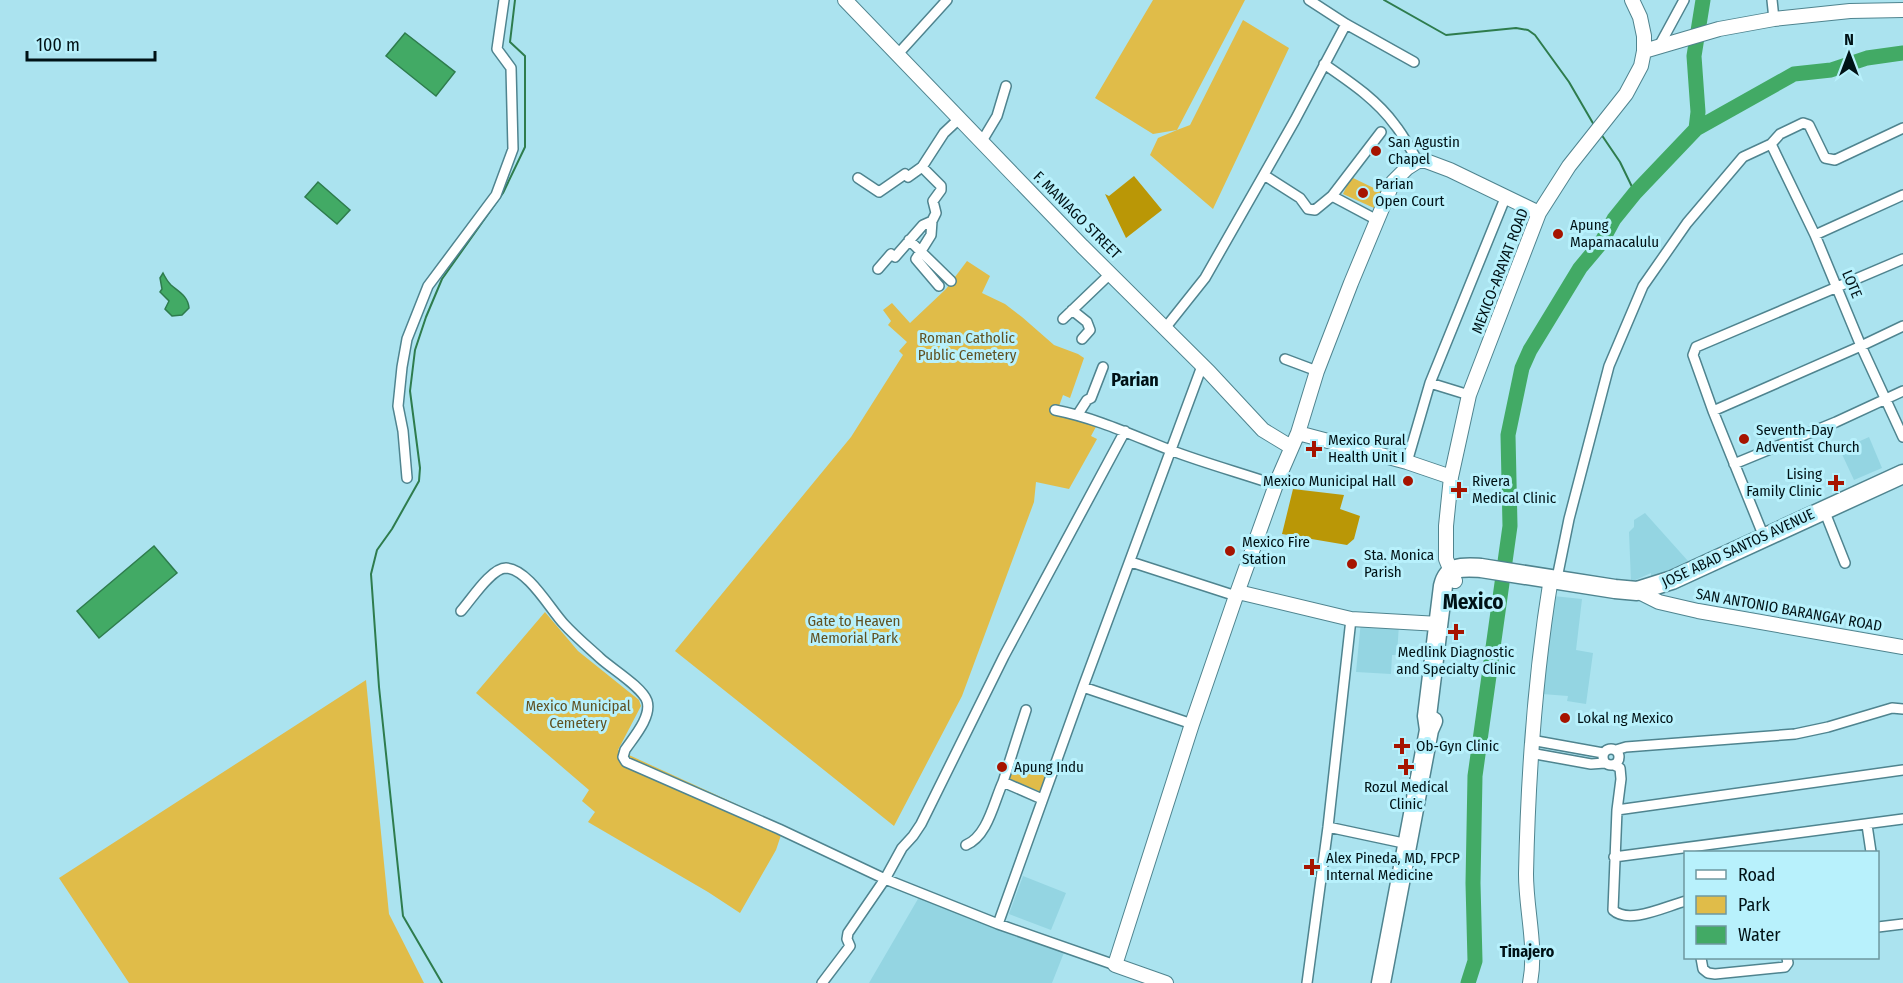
<svg xmlns="http://www.w3.org/2000/svg" width="1903" height="983" viewBox="0 0 1903 983" font-family="'Fira Sans Condensed',sans-serif">
<style>
.built{fill:#94d5e2}
.green{fill:#e0bc49}
.forest{fill:#ba9706}
.water{fill:#42aa65;stroke:#2e7c4d;stroke-width:1.5}
.lines{fill:none;stroke-linecap:round;stroke-linejoin:round}
.stream{stroke:#2e7c4d;stroke-width:2}
.river{stroke:#42aa65;stroke-width:15}
.street-casing{stroke:#4f848f;stroke-width:12}
.secondary-casing{stroke:#4f848f;stroke-width:16}
.highway-casing{stroke:#4f848f;stroke-width:21}
.street{stroke:#fff;stroke-width:9}
.secondary{stroke:#fff;stroke-width:14}
.highway{stroke:#fff;stroke-width:18}
.poi-dot{fill:#a61400;stroke:#b8f1fc;stroke-width:2}
.labels{text-anchor:middle;dominant-baseline:central;stroke-width:6;stroke-linejoin:round;paint-order:stroke}
.poi-label{font-size:15px;fill:#001216;stroke:#b8f1fc;text-anchor:start}
.street-label{font-size:15px;fill:#001216;stroke:#b8f1fc}
.park-label{font-size:15px;fill:#605122;stroke:#b8f1fc}
.neighbourhood-label{font-size:16px;font-weight:bold;fill:#001216;stroke:#b8f1fc}
.quarter-label{font-size:18px;font-weight:bold;fill:#001216;stroke:#b8f1fc}
.district-label{font-size:21px;font-weight:bold;fill:#001216;stroke:#b8f1fc}
</style>
<rect width="100%" height="100%" fill="#abe3ef"/>
<path class="built" d="M 1869,437 L 1882,468 L 1854,480 L 1840,450 Z
M 1645,513 L 1688,561 L 1651,578 L 1651,573 L 1631,582 L 1629,532 L 1634,527 L 1634,520 Z
M 1553,596 L 1582,599 L 1576,650 L 1593,653 L 1586,704 L 1567,701 L 1568,696 L 1542,694 Z
M 1361,621 L 1399,624 L 1397,655 L 1392,655 L 1391,674 L 1356,672 Z
M 1023,876 L 1066,893 L 1051,930 L 1009,914 Z
M 922,892 L 1067,945 L 1052,983 L 869,983 Z"/>
<path class="green" d="M 1153,0 L 1245,0 L 1177,130 L 1190,125 L 1243,20 L 1289,48 L 1213,209 L 1150,155 L 1158,138 L 1177,130 L 1153,134 L 1095,98 Z
M 1351,177 L 1382,192 L 1374,208 L 1343,194 Z
M 967,261 L 990,276 L 982,293 L 1005,304 L 1022,317 L 1054,345 L 1078,354 L 1084,358 L 1070,398 L 1063,395 L 1058,409 L 1098,423 L 1091,436 L 1097,439 L 1069,489 L 1036,482 L 1034,502 L 962,696 L 894,826 L 675,651 L 851,437 L 903,355 L 899,351 L 907,342 L 888,325 L 891,321 L 883,310 L 892,303 L 910,323 L 946,289 Z
M 545,612 L 578,651 L 639,700 L 641,706 L 618,750 L 784,826 L 776,850 L 740,913 L 708,892 L 588,822 L 595,812 L 582,801 L 589,790 L 476,693 Z
M 366,680 L 389,914 L 424,983 L 129,983 L 59,878 Z
M 1012,758 L 1051,773 L 1044,793 L 1005,778 Z"/>
<path class="forest" d="M 1134,176 L 1162,210 L 1126,238 L 1105,194 L 1109,196 Z
M 1293,489 L 1344,495 L 1340,509 L 1360,516 L 1354,539 L 1347,545 L 1282,534 Z"/>
<path class="water" d="M 405,33 L 455,72 L 436,96 L 386,56 Z
M 318,182 L 350,210 L 337,224 L 305,197 Z
M 163,273 C 165,277 169,283 171,285 C 179,292 188,296 189,308 L 182,315 L 172,316 L 165,309 L 169,301 L 160,292 L 162,289 L 160,278 Z
M 154,546 L 177,573 L 99,638 L 77,611 Z"/>
<g class="lines">
<path class="stream" d="M 1384,0 L 1446,35 L 1516,28 L 1528,30 L 1535,35 L 1569,82 L 1594,125
M 1601,134 L 1620,162 L 1635,193
M 442,983 L 403,916 L 379,687 L 371,574 L 377,550 L 392,529 L 419,481 L 420,468 L 410,391 L 415,350 L 426,317 L 442,279 L 503,193 L 525,147 L 525,56 L 510,42 L 515,0"/>
<path class="river" d="M 1696,129 L 1698,112 L 1694,56 L 1703,0
M 1468,983 L 1475,961 L 1473,883 L 1475,776 L 1510,526 L 1508,435 L 1522,368 L 1530,350 L 1580,268 L 1601,243 L 1614,219 L 1635,193 L 1696,129 L 1794,74 L 1831,70 L 1867,58 L 1903,53"/>
<g class="street-casing">
<path id="street" d="M 1309,0 L 1346,24 L 1414,62
M 1772,0 L 1774,19
M 1658,48 L 1684,0
M 898,54 L 947,0
M 1324,64 C 1350,82 1376,99 1395,125 C 1404,136 1410,149 1418,161
M 982,141 L 997,116 L 1006,86
M 1771,144 L 1815,235 L 1861,346 L 1903,437
M 1264,175 L 1300,198 L 1308,209 L 1315,210 L 1332,196 L 1381,132
M 858,178 L 879,192 L 905,174 L 908,177 L 922,167
M 1332,196 L 1377,220
M 932,221 L 931,235 L 916,259 L 939,286
M 1815,235 L 1903,195
M 909,240 L 951,281
M 878,269 L 891,254 L 895,257 L 923,225 L 932,221 L 936,213 L 933,201 L 941,190 L 941,186 L 922,167 L 944,133 L 960,118
M 1072,310 L 1087,322 L 1090,330 L 1082,339
M 1063,319 L 1111,273
M 1166,327 L 1205,278 L 1295,120 L 1346,24
M 1285,359 L 1317,371
M 1430,383 L 1469,395
M 1055,410 C 1096,418 1132,435 1170,450 C 1204,463 1241,473 1276,485
M 1713,411 L 1861,346 L 1903,326
M 1078,414 L 1087,400 L 1091,398 L 1103,367
M 1407,462 L 1430,383 L 1506,196
M 1734,464 L 1836,422 L 1903,391
M 407,478 L 403,431 L 398,406 L 402,367 L 407,339 L 428,286 L 496,195 L 513,149 L 511,68 L 497,49 L 504,0
M 1824,510 L 1845,563
M 1764,537 L 1713,411 L 1693,355 L 1696,347 L 1903,259
M 1131,562 L 1236,596
M 1556,583 L 1569,519 L 1609,366 L 1643,286 L 1687,223 L 1743,157 L 1771,144 L 1780,134 L 1803,123 L 1809,125 L 1825,158 L 1835,160 L 1903,128
M 461,611 C 471,600 491,568 506,568 C 528,569 550,609 564,624 C 575,636 588,647 600,658 C 612,669 642,687 647,701 C 652,717 633,738 625,750 L 623,757 L 626,762 L 779,829 L 885,879 L 998,924 L 1115,965
M 1083,687 L 1192,724
M 1026,710 L 1003,782 L 1042,799
M 1531,740 L 1603,753
M1603 757a8 8 0 1 1 16 0a8 8 0 1 1-16 0Z
M 1616,750 L 1626,747 L 1795,734 L 1828,727 L 1892,708 L 1903,709
M 1530,753 L 1591,764 L 1605,763
M 1614,765 L 1620,768 L 1621,779 L 1617,810 L 1613,910 C 1629,925 1666,906 1686,901
M 1617,810 L 1903,770
M 1867,825 L 1871,852
M 1328,827 L 1408,844
M 966,845 C 988,836 994,801 1003,782
M 1614,857 L 1903,819
M 998,924 L 1083,687 L 1202,366
M 1878,927 L 1903,924
M 1701,958 L 1703,969 L 1708,973 L 1715,974 L 1785,967 L 1788,963 L 1787,958
M 822,983 L 850,946 L 847,939 L 848,933 L 885,879 L 902,848 L 913,836 L 921,824 L 1004,656 L 1125,431
M 1307,983 L 1328,827 L 1351,619"/>
</g>
<g class="secondary-casing">
<path id="secondary" d="M 845,0 L 1082,246 L 1209,372 L 1263,430 L 1291,447
M 1644,51 L 1719,29 L 1774,19 L 1850,11 L 1903,10
M 1298,433 L 1407,462 L 1451,477
M 1455,581 L 1446,559 L 1446,526 L 1451,477 L 1469,395 L 1539,213 L 1569,166 L 1626,94 L 1641,66 L 1644,51 L 1644,36 L 1640,17 L 1632,0
M 1637,591 L 1659,602 L 1698,611 L 1903,647
M 1238,592 L 1351,619 L 1439,624
M 1166,983 L 1115,965 L 1192,724 L 1236,596 L 1278,479 L 1298,433 L 1317,371 L 1351,283 L 1393,182 L 1407,168 L 1418,161 L 1426,161 L 1450,170 L 1539,213
M 1530,983 C 1537,947 1526,910 1526,874 C 1528,775 1535,676 1551,578"/>
</g>
<g class="highway-casing">
<path id="highway" d="M 1429,730 L 1427,716 L 1443,586 C 1448,565 1463,567 1481,568 L 1615,589 L 1637,591 L 1672,580 L 1903,474
M 1381,983 L 1429,730 L 1433,721"/>
</g>
<use href="#street" class="street"/>
<use href="#secondary" class="secondary"/>
<use href="#highway" class="highway"/>
</g>
<g class="poi-dot">
<circle cx="1376" cy="151" r="6"/>
<circle cx="1363" cy="193" r="6"/>
<circle cx="1558" cy="234" r="6"/>
<circle cx="1744" cy="439" r="6"/>
<path d="M1311 440h6v6h6v6h-6v6h-6v-6h-6v-6h6z"/>
<circle cx="1408" cy="481" r="6"/>
<path d="M1833 474h6v6h6v6h-6v6h-6v-6h-6v-6h6z"/>
<path d="M1456 481h6v6h6v6h-6v6h-6v-6h-6v-6h6z"/>
<circle cx="1230" cy="551" r="6"/>
<circle cx="1352" cy="564" r="6"/>
<path d="M1453 623h6v6h6v6h-6v6h-6v-6h-6v-6h6z"/>
<circle cx="1565" cy="718" r="6"/>
<path d="M1399 737h6v6h6v6h-6v6h-6v-6h-6v-6h6z"/>
<circle cx="1002" cy="767" r="6"/>
<path d="M1403 758h6v6h6v6h-6v6h-6v-6h-6v-6h6z"/>
<path d="M1309 858h6v6h6v6h-6v6h-6v-6h-6v-6h6z"/>
</g>
<g class="labels">
<g class="poi-label">
<text x="1388" y="142">San Agustin<tspan x="1388" dy="17">Chapel</tspan></text>
<text x="1375" y="184">Parian<tspan x="1375" dy="17">Open Court</tspan></text>
<text x="1570" y="225">Apung<tspan x="1570" dy="17">Mapamacalulu</tspan></text>
<text x="1756" y="430">Seventh-Day<tspan x="1756" dy="17">Adventist Church</tspan></text>
<text x="1328" y="440">Mexico Rural<tspan x="1328" dy="17">Health Unit I</tspan></text>
<text x="1822" y="474" text-anchor="end">Lising<tspan x="1822" dy="17">Family Clinic</tspan></text>
<text x="1396" y="481" text-anchor="end">Mexico Municipal Hall</text>
<text x="1472" y="481">Rivera<tspan x="1472" dy="17">Medical Clinic</tspan></text>
<text x="1242" y="542">Mexico Fire<tspan x="1242" dy="17">Station</tspan></text>
<text x="1364" y="555">Sta. Monica<tspan x="1364" dy="17">Parish</tspan></text>
<text x="1456" y="652" text-anchor="middle">Medlink Diagnostic<tspan x="1456" dy="17">and Specialty Clinic</tspan></text>
<text x="1577" y="718">Lokal ng Mexico</text>
<text x="1416" y="746">Ob-Gyn Clinic</text>
<text x="1014" y="767">Apung Indu</text>
<text x="1406" y="787" text-anchor="middle">Rozul Medical<tspan x="1406" dy="17">Clinic</tspan></text>
<text x="1326" y="858">Alex Pineda, MD, FPCP<tspan x="1326" dy="17">Internal Medicine</tspan></text>
</g>
<g class="street-label">
<text transform="translate(1077 215) rotate(45)">F. MANIAGO STREET</text>
<text transform="translate(1500 271) rotate(-69)">MEXICO-ARAYAT ROAD</text>
<text transform="translate(1852 284) rotate(67)">LOTE</text>
<text transform="translate(1738 548) rotate(-25)">JOSE ABAD SANTOS AVENUE</text>
<text transform="translate(1789 610) rotate(10)">SAN ANTONIO BARANGAY ROAD</text>
</g>
<g class="park-label">
<text x="967" y="338">Roman Catholic<tspan x="967" dy="17">Public Cemetery</tspan></text>
<text x="854" y="621">Gate to Heaven<tspan x="854" dy="17">Memorial Park</tspan></text>
<text x="578" y="706">Mexico Municipal<tspan x="578" dy="17">Cemetery</tspan></text>
</g>
<g class="neighbourhood-label">
<text x="1527" y="951">Tinajero</text>
</g>
<g class="quarter-label">
<text x="1135" y="380">Parian</text>
</g>
<g class="district-label">
<text x="1473" y="602">Mexico</text>
</g>
</g>
<rect x="1684" y="851" width="195" height="108" fill="#b8f1fc" stroke="#6e98a0" stroke-width="1.5"/>
<rect x="1696" y="870" width="30" height="9" fill="#ffffff" stroke="#6e98a0" stroke-width="1.5"/>
<text x="1738" y="881" font-size="18" fill="#001216">Road</text>
<rect x="1696" y="896" width="30" height="18" fill="#e0bc49" stroke="#6e98a0" stroke-width="1.5"/>
<text x="1738" y="911" font-size="18" fill="#001216">Park</text>
<rect x="1696" y="926" width="30" height="18" fill="#42aa65" stroke="#6e98a0" stroke-width="1.5"/>
<text x="1738" y="941" font-size="18" fill="#001216">Water</text>
<g transform="translate(1849 54)" stroke="#b8f1fc" stroke-width="4.5" paint-order="stroke">
<path d="M0-4.5L10 22L0 15L-10 22Z" fill="#001216"/>
<text y="-9" font-size="16" font-weight="bold" text-anchor="middle" fill="#001216">N</text>
</g>
<path d="M27 51v9h128v-9" fill="none" stroke="#001216" stroke-width="3"/>
<text x="36" y="51" font-size="18" fill="#001216" stroke="#b8f1fc" stroke-width="4.5" paint-order="stroke">100 m</text>
</svg>
